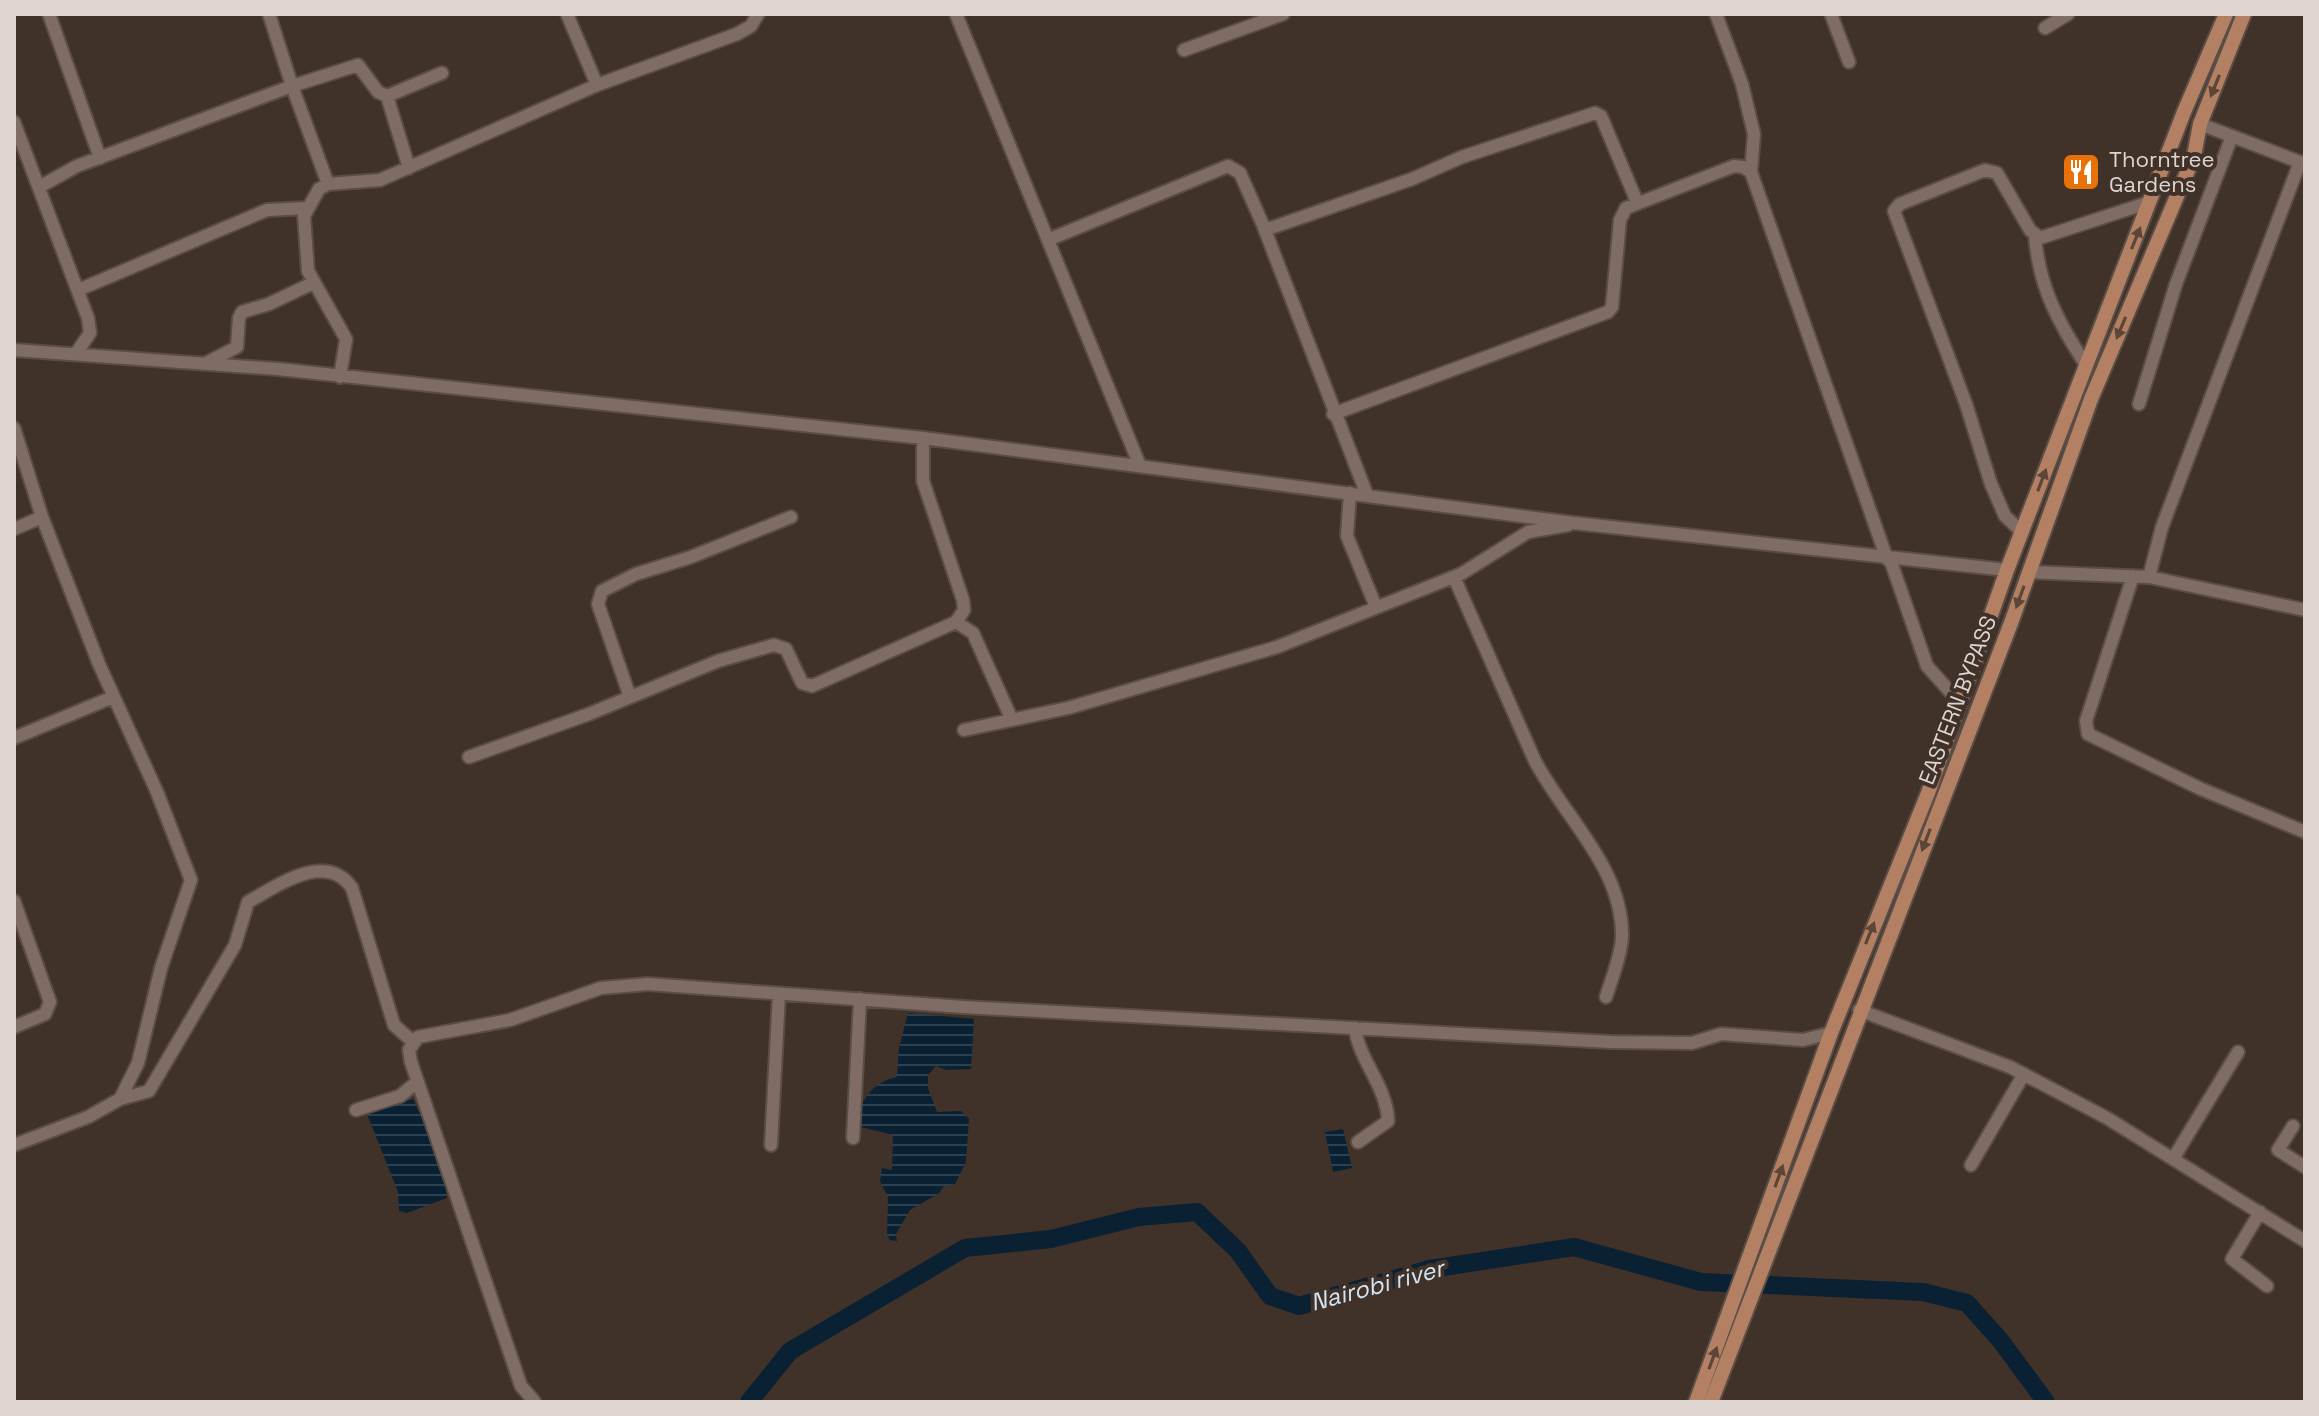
<svg xmlns="http://www.w3.org/2000/svg" width="2319" height="1416" viewBox="0 0 2319 1416" font-family="'Space Grotesk',sans-serif">
<style>
.water{fill:url(#water-rules)}
.lines{fill:none;stroke-linecap:round;stroke-linejoin:round}
.river{stroke:#0a2133;stroke-width:18}
.minor-casing{stroke:#5a4d46;stroke-width:16}
.major-casing{stroke:#5a4d46;stroke-width:18}
.minor{stroke:#7f6d65;stroke-width:12}
.major{stroke:#b38064;stroke-width:14}
.oneway{fill:#5d4538}
.labels{text-anchor:middle;dominant-baseline:central;stroke-width:8;stroke-linejoin:round;paint-order:stroke}
.poi-label{font-size:22px;fill:#dfd5d0;stroke:#403129;text-anchor:start}
.street-label{font-size:22px;fill:#dfd5d0;stroke:#403129}
.water-label{font-size:24px;font-style:italic;fill:#d3e5f4;stroke:#403129}
</style>
<defs>
<pattern id="water-rules" width="6" height="5" patternUnits="userSpaceOnUse" patternTransform="scale(2)"><rect width="6" height="5" fill="#0a2133"/><path d="M0 2.5h6" fill="none" stroke="#2d4050"/></pattern>
</defs>
<rect width="100%" height="100%" fill="#403129"/>
<path class="water" d="M 908,1013 L 974,1019 L 971,1069 L 946,1070 L 936,1066 L 928,1075 L 928,1088 L 937,1112 L 961,1111 L 969,1119 L 966,1162 L 955,1184 L 944,1186 L 938,1194 L 910,1210 L 896,1234 L 897,1241 L 890,1240 L 887,1235 L 888,1197 L 880,1181 L 882,1168 L 892,1170 L 893,1135 L 857,1126 C 857,1102 874,1081 897,1077 L 899,1048 Z
M 413,1099 C 427,1128 446,1165 447,1198 L 407,1213 L 399,1211 L 398,1192 L 367,1114 Z
M 1343,1129 L 1352,1168 L 1333,1172 L 1325,1132 Z"/>
<g class="lines">
<path class="river" d="M 749,1402 L 790,1351 L 965,1248 L 1051,1239 L 1139,1217 L 1197,1212 L 1238,1251 L 1270,1296 L 1299,1306 L 1430,1269 L 1574,1247 L 1701,1282 L 1923,1292 L 1967,1303 L 2000,1340 L 2046,1402"/>
<g class="minor-casing">
<path id="minor" d="M 49,14 L 100,158
M 956,14 L 1140,466
M 1716,14 L 1742,84 L 1754,134 L 1751,172
M 1831,14 L 1849,62
M 2045,28 L 2068,14
M 1184,50 L 1283,14
M 597,85 L 737,34 L 751,26 L 758,14
M 387,96 L 409,168
M 14,122 L 88,318 L 90,333 L 77,352
M 2200,124 L 2305,164
M 328,184 L 292,86 L 358,65 L 378,92 L 387,96 L 442,73
M 41,186 L 77,166 L 292,86 L 269,14
M 1265,230 L 1412,179 L 1462,157 L 1595,113 L 1601,116 L 1637,202
M 2035,236 C 2039,287 2058,322 2086,365
M 1050,239 L 1228,166 L 1240,173 L 1263,225 L 1367,495
M 78,290 L 267,210 L 307,208
M 14,350 L 278,369 L 923,438 L 1574,523 L 2007,570
M 206,363 L 237,347 L 239,318 L 242,312 L 269,304 L 313,283
M 340,377 L 346,339 L 308,271 L 304,216 L 319,189 L 328,184 L 380,180 L 597,85 L 567,14
M 2139,404 L 2176,284 L 2232,136
M 1333,414 L 1608,312 L 1612,307 L 1620,220 L 1626,208 L 1734,166 L 1743,167 L 1751,172 L 1887,559
M 14,428 L 42,517 L 99,664 L 157,792 L 191,880 L 161,968 L 138,1063 L 120,1099 L 88,1117 L 14,1145
M 1350,493 L 1347,536 L 1376,607
M 14,529 L 42,517
M 2022,532 L 2005,516 L 1991,484 L 1966,404 L 1894,211 L 1900,204 L 1985,170 L 1997,173 L 2030,230 L 2040,238 L 2150,202
M 1890,559 L 1927,666 L 1961,704
M 2029,572 L 2149,577 L 2305,610
M 2133,576 L 2086,721 L 2088,734 L 2201,789 L 2305,832
M 1454,577 L 1535,761 C 1565,818 1623,868 1622,937 C 1621,956 1612,978 1606,997
M 2149,577 L 2162,527 L 2300,162
M 956,622 L 973,633 L 1012,720
M 630,697 L 598,604 L 602,591 L 636,574 L 691,557 L 791,517
M 964,730 L 1068,708 L 1277,647 L 1461,574 L 1528,532 L 1568,525
M 14,738 L 113,697
M 469,757 L 589,714 L 718,661 L 774,645 L 786,649 L 802,683 L 812,686 L 956,622 L 964,610 L 963,600 L 923,481 L 923,438
M 14,901 L 50,1002 L 45,1014 L 14,1027
M 1859,1010 L 2010,1067 L 2107,1118 L 2305,1241
M 1355,1028 C 1359,1061 1387,1086 1388,1121 L 1358,1142
M 120,1099 L 149,1091 L 235,945 L 248,902 C 277,886 326,850 352,888 L 394,1025 L 412,1041
M 356,1110 L 400,1096 L 417,1082
M 2293,1126 L 2278,1150 L 2305,1167
M 853,1138 L 860,999
M 771,1145 L 779,994
M 2173,1159 L 2238,1052
M 1971,1165 L 2024,1074
M 2260,1212 L 2232,1259 L 2267,1286
M 534,1401 L 521,1386 L 411,1062 L 409,1050 L 418,1037 L 510,1020 L 601,988 L 648,984 L 963,1007 L 1611,1042 L 1692,1043 L 1721,1034 L 1803,1040 L 1831,1033"/>
</g>
<g class="major-casing">
<path id="major" d="M 1696,1402 L 1831,1033 L 1928,793 L 2007,570 L 2184,112 L 2226,14
M 1711,1402 L 2011,623 L 2091,399 L 2194,156 L 2200,124 L 2244,14"/>
</g>
<use href="#minor" class="minor"/>
<use href="#major" class="major"/>
</g>
<defs><path id="oneway-solid" d="M-6-.8H1V-3.2L6.5 0L1 3.2V.8H-6Z" transform="scale(2)"/></defs>
<g class="oneway">
<use href="#oneway-solid" transform="translate(2215 86) rotate(112)"/>
<use href="#oneway-solid" transform="translate(2136 238) rotate(-68)"/>
<use href="#oneway-solid" transform="translate(2121 328) rotate(113)"/>
<use href="#oneway-solid" transform="translate(2042 480) rotate(-69)"/>
<use href="#oneway-solid" transform="translate(2020 597) rotate(110)"/>
<use href="#oneway-solid" transform="translate(1926 840) rotate(111)"/>
<use href="#oneway-solid" transform="translate(1870 933) rotate(-68)"/>
<use href="#oneway-solid" transform="translate(1779 1176) rotate(-70)"/>
<use href="#oneway-solid" transform="translate(1713 1358) rotate(-70)"/>
</g>
<defs>
<g id="restaurant-square" transform="scale(2)"><rect x="-9" y="-9" width="18" height="18" rx="4" fill="#e8710a" stroke="#403129"/><path d="M-5-6h1v4h1v-4h1v4h1v-4h1v5L-1.5 .5V6h-2V.5L-5-1ZM5-6V6H3V1.5H1.5Q1.5-4 5-6Z" fill="#fff"/></g>
</defs>
<g fill-rule="evenodd">
<use href="#restaurant-square" x="2081" y="172"/>
</g>
<g class="labels">
<g class="poi-label">
<text x="2109" y="159">Thorntree<tspan x="2109" dy="25">Gardens</tspan></text>
</g>
<g class="street-label">
<text transform="translate(1957 700) rotate(-69)">EASTERN BYPASS</text>
</g>
<g class="water-label">
<text transform="translate(1377 1285) rotate(-15)">Nairobi river</text>
</g>
</g>
<rect width="2319" height="1416" fill="none" stroke="#dfd5d0" stroke-width="32"/>
</svg>
